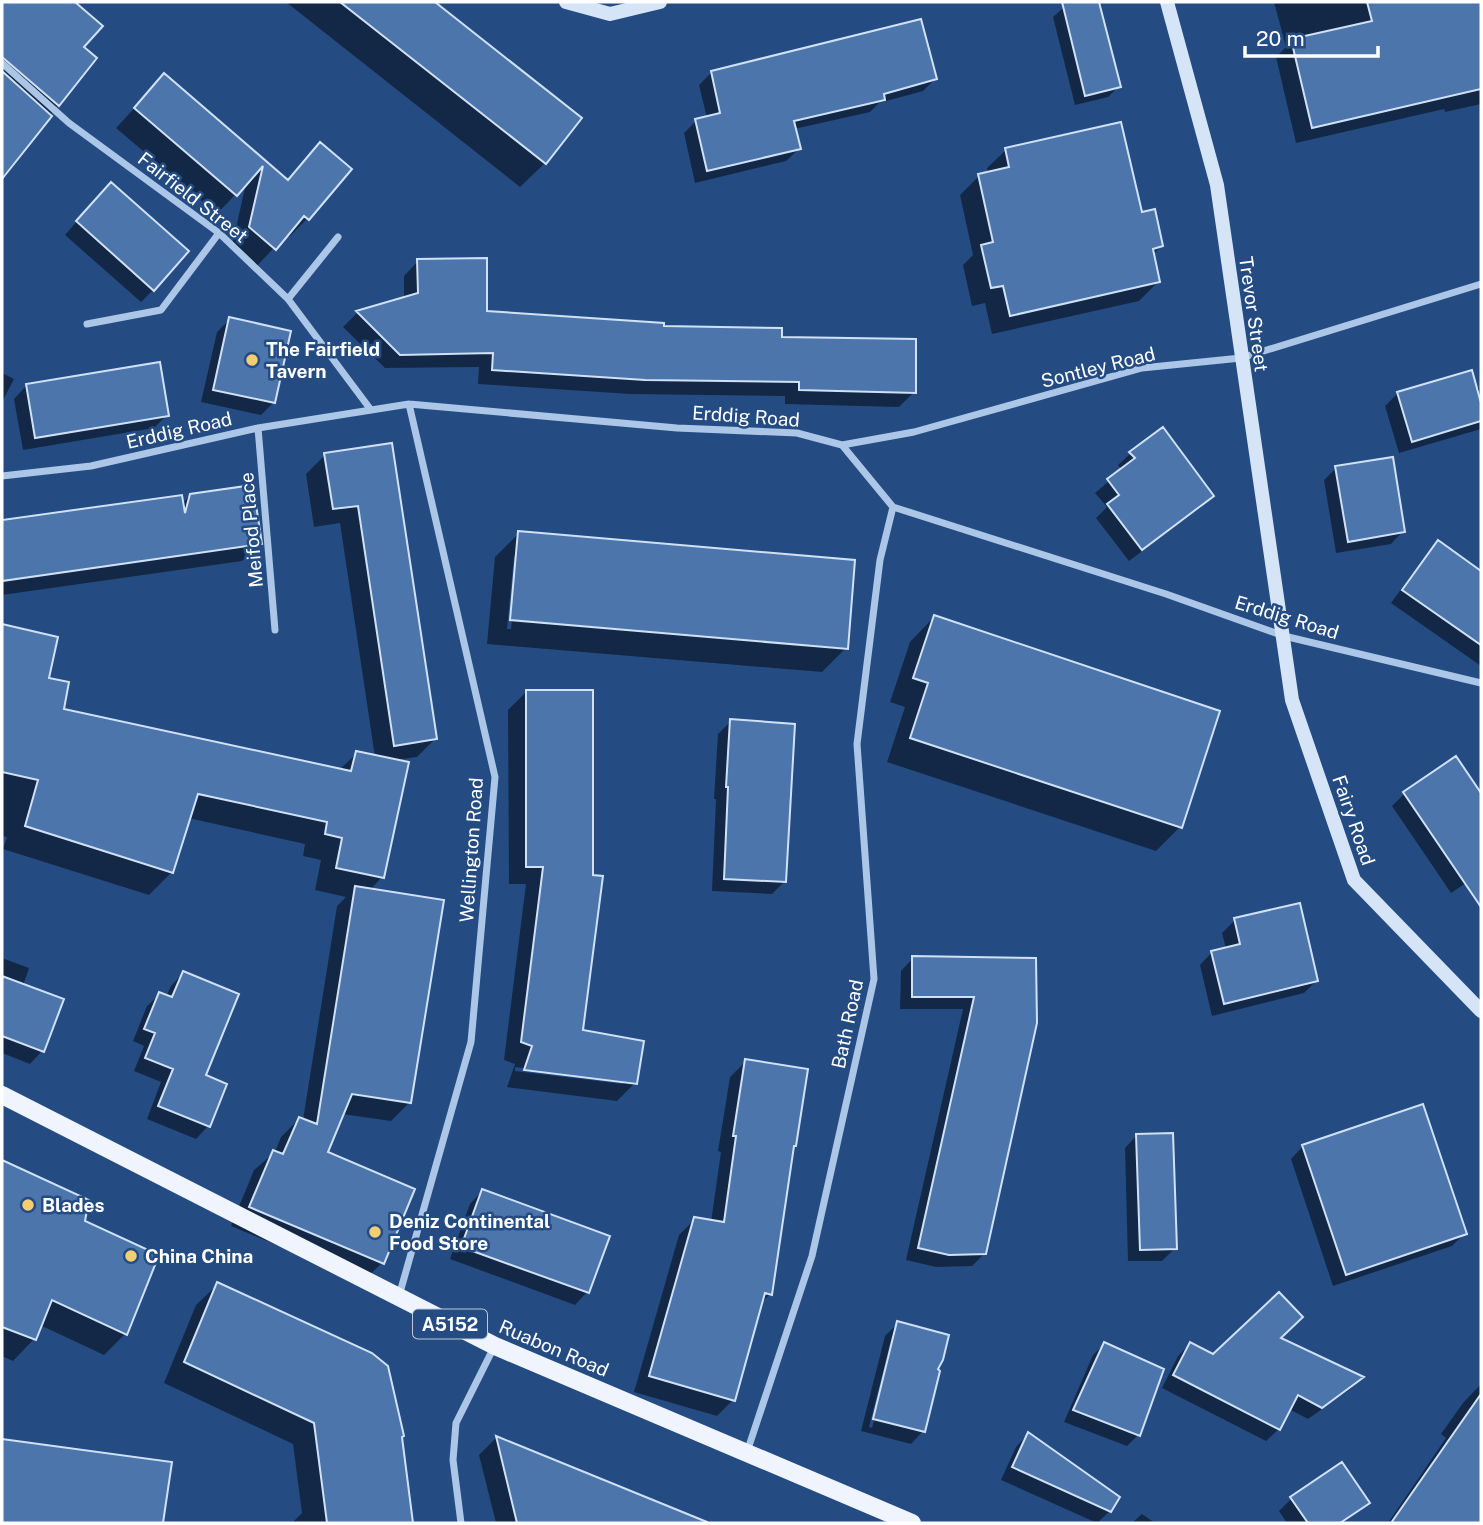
<svg xmlns="http://www.w3.org/2000/svg" width="1483" height="1525" viewBox="0 0 1483 1525" font-family="'Public Sans',sans-serif">
<style>
.shadow{fill:#0007;fill-rule:evenodd}
.building{fill:#4c76ab;stroke:#d0e1f6;stroke-width:2}
.lines{fill:none;stroke-linecap:round;stroke-linejoin:round}
.street{stroke:#acc6e8;stroke-width:7}
.secondary{stroke:#d6e4f7;stroke-width:14}
.primary{stroke:#eff4fe;stroke-width:18}
.poi-dot{fill:#f3ce70;stroke:#244c83;stroke-width:2.5}
.labels{text-anchor:middle;dominant-baseline:central;stroke-width:5;stroke-linejoin:round;paint-order:stroke}
.shield{fill:#244c83;stroke:#bdc9da;stroke-width:2}
.shield-label{font-size:18px;font-weight:bold;fill:#fff}
.street-label{font-size:19px;fill:#fff;stroke:#244c83}
.poi-label{font-size:19px;font-weight:bold;fill:#fff;stroke:#244c83;text-anchor:start}
</style>
<rect width="100%" height="100%" fill="#244c83"/>
<path class="shadow" d="M 2,2 L 34,2 L 44,10 L 52,2 L 72,2 L 101,26 L 82,48 L 58,105 L 2,174 Z
M 286,2 L 432,2 L 580,118 L 545,163 L 520,187 Z
M 1083,2 L 1097,2 L 1119,86 L 1108,97 L 1075,105 L 1053,17 L 1064,7 Z
M 1274,2 L 1481,2 L 1481,104 L 1445,112 L 1444,109 L 1296,143 L 1276,57 L 1286,47 Z
M 712,72 L 935,79 L 923,91 L 879,103 L 870,112 L 794,129 L 799,149 L 786,161 L 695,183 L 684,133 L 696,121 L 707,118 L 699,85 Z
M 164,76 L 287,181 L 320,145 L 307,219 L 289,237 L 286,235 L 256,267 L 232,246 L 246,183 L 217,214 L 116,128 Z
M 1006,150 L 1141,214 L 1162,246 L 1152,255 L 1158,282 L 1139,301 L 992,334 L 985,303 L 972,306 L 963,265 L 973,255 L 960,195 L 979,176 L 988,174 L 987,168 Z
M 98,197 L 153,290 L 141,302 L 65,235 Z
M 418,261 L 486,313 L 780,339 L 914,392 L 899,407 L 785,404 L 785,396 L 630,394 L 478,384 L 479,367 L 385,368 L 343,327 L 357,313 L 404,299 L 404,276 Z
M 230,319 L 274,402 L 261,415 L 201,402 L 217,332 Z
M 2,373 L 14,379 L 2,402 Z
M 26,386 L 167,415 L 154,428 L 23,450 L 14,399 Z
M 1481,388 L 1481,429 L 1399,453 L 1385,406 L 1397,394 Z
M 391,445 L 435,739 L 417,757 L 395,760 L 382,877 L 370,890 L 410,1102 L 391,1121 L 342,1114 L 326,1153 L 382,1263 L 363,1281 L 231,1226 L 254,1170 L 275,1152 L 281,1137 L 299,1119 L 303,1120 L 337,906 L 346,897 L 315,890 L 321,860 L 303,856 L 305,844 L 188,818 L 172,872 L 149,895 L 3,849 L 7,837 L 2,836 L 2,631 L 6,627 L 47,679 L 61,710 L 339,770 L 357,753 L 375,757 L 340,523 L 314,527 L 306,474 L 325,455 Z
M 1131,453 L 1212,496 L 1200,508 L 1129,561 L 1096,518 L 1107,507 L 1095,493 L 1122,470 L 1118,465 Z
M 1336,468 L 1403,531 L 1391,544 L 1336,553 L 1324,480 Z
M 190,495 L 260,543 L 242,561 L 2,595 L 2,522 L 181,497 L 182,504 Z
M 519,533 L 846,648 L 822,672 L 487,644 L 495,557 ZM 514,556 L 518,556 L 511,629 L 507,629 Z
M 1438,542 L 1481,573 L 1481,666 L 1391,603 L 1426,555 Z
M 934,617 L 1180,827 L 1156,851 L 887,762 L 905,707 L 890,702 L 910,642 Z
M 526,692 L 581,1032 L 635,1083 L 617,1101 L 507,1087 L 515,1064 L 504,1060 L 526,884 L 509,884 L 508,710 ZM 515,1067 L 623,1081 L 623,1084 L 515,1071 Z
M 731,721 L 784,882 L 772,894 L 712,891 L 716,799 L 714,799 L 718,734 Z
M 1455,759 L 1481,796 L 1481,873 L 1451,893 L 1392,806 L 1404,794 Z
M 1235,920 L 1316,981 L 1304,993 L 1212,1016 L 1200,965 L 1212,952 L 1226,949 L 1222,933 Z
M 2,958 L 29,968 L 23,986 L 42,1051 L 30,1064 L 2,1053 Z
M 913,958 L 1035,959 L 985,1253 L 972,1266 L 936,1267 L 906,1260 L 963,1009 L 900,1009 L 901,971 Z
M 183,973 L 204,1076 L 208,1126 L 196,1139 L 147,1119 L 161,1082 L 134,1071 L 144,1046 L 133,1041 L 147,1006 L 160,994 L 166,997 L 171,986 Z
M 746,1061 L 794,1146 L 791,1149 L 770,1294 L 760,1304 L 733,1400 L 717,1416 L 634,1392 L 679,1235 L 695,1219 L 711,1222 L 721,1152 L 718,1151 L 730,1077 Z
M 1137,1135 L 1175,1248 L 1162,1261 L 1128,1261 L 1125,1148 Z
M 1303,1146 L 1465,1233 L 1452,1246 L 1333,1286 L 1291,1159 Z
M 2,1162 L 87,1201 L 83,1222 L 125,1334 L 104,1355 L 40,1325 L 34,1339 L 13,1361 L 2,1356 Z
M 482,1191 L 587,1292 L 575,1305 L 450,1259 L 470,1204 Z
M 218,1284 L 401,1437 L 411,1523 L 292,1523 L 302,1513 L 293,1444 L 164,1383 L 196,1305 Z
M 898,1323 L 936,1370 L 923,1431 L 911,1444 L 861,1431 L 885,1336 ZM 892,1336 L 896,1336 L 872,1428 L 869,1427 Z
M 1278,1339 L 1361,1378 L 1349,1390 L 1308,1419 L 1289,1409 L 1279,1429 L 1266,1441 L 1162,1388 L 1178,1356 L 1190,1344 L 1214,1356 Z
M 1104,1344 L 1138,1435 L 1127,1446 L 1064,1422 L 1093,1355 Z
M 1481,1384 L 1481,1523 L 1388,1523 L 1446,1438 L 1441,1434 L 1463,1403 Z
M 1028,1434 L 1110,1511 L 1097,1523 L 1001,1480 L 1016,1447 Z
M 496,1438 L 705,1523 L 496,1523 L 479,1455 Z
M 2,1441 L 170,1463 L 161,1523 L 2,1523 Z
M 1332,1471 L 1356,1511 L 1343,1523 L 1287,1523 L 1279,1511 L 1291,1499 Z
M 1142,1514 L 1155,1523 L 1132,1523 Z"/>
<path class="building" d="M 2,2 L 75,2 L 103,26 L 84,47 L 97,58 L 59,106 L 2,57 Z
M 340,2 L 435,2 L 582,118 L 546,164 Z
M 1062,2 L 1099,2 L 1121,87 L 1085,96 Z
M 1367,2 L 1481,2 L 1481,89 L 1312,128 L 1291,39 L 1372,21 Z
M 921,19 L 937,79 L 884,94 L 885,100 L 794,121 L 801,149 L 707,171 L 695,119 L 720,113 L 711,71 Z
M 2,71 L 52,116 L 2,179 Z
M 164,73 L 288,180 L 320,142 L 352,169 L 309,220 L 304,216 L 276,250 L 249,227 L 263,166 L 237,196 L 134,108 Z
M 1121,122 L 1142,212 L 1155,209 L 1163,246 L 1153,249 L 1160,282 L 1010,316 L 1003,286 L 991,288 L 981,245 L 993,242 L 978,174 L 1009,167 L 1005,148 Z
M 111,182 L 189,251 L 154,291 L 76,221 Z
M 487,258 L 487,311 L 664,323 L 664,326 L 782,328 L 782,337 L 916,339 L 916,393 L 799,390 L 799,382 L 645,380 L 492,370 L 493,353 L 400,355 L 356,311 L 418,293 L 417,259 Z
M 229,317 L 291,331 L 275,403 L 213,390 Z
M 160,362 L 169,416 L 35,438 L 26,384 Z
M 1472,370 L 1481,403 L 1481,421 L 1412,442 L 1397,392 Z
M 1163,427 L 1214,496 L 1142,550 L 1107,504 L 1119,495 L 1107,479 L 1135,458 L 1129,452 Z
M 392,443 L 437,739 L 394,746 L 358,506 L 333,509 L 324,453 Z
M 1393,457 L 1405,532 L 1348,542 L 1335,466 Z
M 253,485 L 262,544 L 2,581 L 2,520 L 182,495 L 185,513 L 190,494 Z
M 518,531 L 855,560 L 848,649 L 510,620 Z
M 1438,540 L 1481,571 L 1481,645 L 1402,590 Z
M 934,615 L 1220,711 L 1182,828 L 910,738 L 928,683 L 913,678 Z
M 2,624 L 58,637 L 49,678 L 69,682 L 64,709 L 351,771 L 356,751 L 409,762 L 384,878 L 336,868 L 342,838 L 325,834 L 327,822 L 198,794 L 173,873 L 25,826 L 38,780 L 2,772 Z
M 526,690 L 593,690 L 593,875 L 603,876 L 583,1030 L 644,1041 L 637,1084 L 524,1070 L 532,1046 L 521,1042 L 543,867 L 526,867 Z
M 730,719 L 795,724 L 786,882 L 724,879 L 728,787 L 726,787 Z
M 1456,756 L 1481,793 L 1481,907 L 1403,792 Z
M 355,886 L 444,900 L 411,1103 L 352,1094 L 328,1152 L 415,1189 L 384,1264 L 249,1207 L 273,1150 L 283,1154 L 299,1117 L 317,1124 Z
M 1300,903 L 1318,981 L 1224,1004 L 1211,951 L 1240,944 L 1234,918 Z
M 912,956 L 1036,958 L 1037,1023 L 986,1254 L 949,1255 L 918,1248 L 974,997 L 912,997 Z
M 183,971 L 239,994 L 206,1075 L 227,1084 L 210,1127 L 158,1106 L 173,1069 L 145,1058 L 155,1033 L 144,1029 L 159,992 L 172,997 Z
M 2,976 L 64,999 L 44,1052 L 2,1036 Z
M 745,1059 L 808,1069 L 796,1146 L 794,1146 L 772,1295 L 765,1293 L 735,1401 L 649,1376 L 694,1217 L 724,1222 L 736,1136 L 733,1136 Z
M 1423,1104 L 1467,1234 L 1346,1275 L 1302,1145 Z
M 1173,1133 L 1177,1249 L 1140,1250 L 1136,1134 Z
M 2,1160 L 89,1200 L 85,1221 L 159,1255 L 127,1335 L 52,1300 L 36,1340 L 2,1327 Z
M 482,1189 L 610,1236 L 589,1293 L 461,1247 Z
M 217,1282 L 372,1353 L 388,1366 L 404,1436 L 402,1437 L 413,1523 L 327,1523 L 314,1423 L 184,1362 Z
M 1279,1292 L 1303,1317 L 1281,1338 L 1364,1377 L 1322,1408 L 1298,1395 L 1280,1430 L 1173,1375 L 1190,1342 L 1213,1354 Z
M 897,1321 L 949,1335 L 943,1360 L 938,1369 L 940,1371 L 925,1432 L 873,1419 Z
M 1104,1342 L 1164,1369 L 1140,1436 L 1073,1410 Z
M 1481,1394 L 1481,1523 L 1391,1523 Z
M 1028,1432 L 1120,1497 L 1111,1512 L 1012,1467 Z
M 496,1436 L 707,1522 L 707,1523 L 517,1523 Z
M 2,1439 L 172,1462 L 163,1523 L 2,1523 Z
M 1342,1462 L 1370,1503 L 1340,1523 L 1308,1523 L 1290,1497 Z"/>
<g class="lines">
<path class="street" d="M 2,63 L 69,123 L 219,233 L 288,299 L 371,410
M 288,299 L 338,237
M 87,324 L 161,310 L 219,233
M 258,428 L 275,630
M 842,445 L 914,432 L 1142,368 L 1241,358 L 1481,284
M 2,476 L 91,466 L 258,428 L 409,404 L 677,428 L 797,433 L 842,445 L 893,507 L 1166,594 L 1284,636 L 1481,683
M 399,1296 L 471,1042 L 495,777 L 409,404
M 747,1452 L 812,1256 L 874,979 L 857,744 L 880,560 L 893,507
M 461,1523 L 453,1460 L 456,1423 L 494,1347"/>
<path class="secondary" d="M 566,2 L 610,14 L 660,2
M 1167,2 L 1217,185 L 1292,700 L 1354,880 L 1481,1011"/>
<path class="primary" d="M 2,1095 L 495,1346 L 912,1523"/>
</g>
<g class="poi-dot">
<circle cx="252" cy="360" r="7"/>
<circle cx="28" cy="1205" r="7"/>
<circle cx="375" cy="1232" r="7"/>
<circle cx="131" cy="1256" r="7"/>
</g>
<g class="labels">
<rect class="shield" x="413" y="1309.5" width="74" height="29" rx="5"/>
<g class="shield-label">
<text x="450" y="1324">A5152</text>
</g>
<g class="street-label">
<text transform="translate(193 197) rotate(38)">Fairfield Street</text>
<text transform="translate(1254 314) rotate(82)">Trevor Street</text>
<text transform="translate(1098 367) rotate(-14)">Sontley Road</text>
<text transform="translate(746 416) rotate(4)">Erddig Road</text>
<text transform="translate(179 430) rotate(-13)">Erddig Road</text>
<text transform="translate(251 530) rotate(-95)">Meifod Place</text>
<text transform="translate(1287 617) rotate(17)">Erddig Road</text>
<text transform="translate(1354 820) rotate(71)">Fairy Road</text>
<text transform="translate(471 850) rotate(-86)">Wellington Road</text>
<text transform="translate(847 1024) rotate(-78)">Bath Road</text>
<text transform="translate(554 1348) rotate(23)">Ruabon Road</text>
</g>
<g class="poi-label">
<text x="266" y="349">The Fairfield<tspan x="266" dy="22">Tavern</tspan></text>
<text x="42" y="1205">Blades</text>
<text x="389" y="1221">Deniz Continental<tspan x="389" dy="22">Food Store</tspan></text>
<text x="145" y="1256">China China</text>
</g>
</g>
<rect width="1483" height="1525" fill="none" stroke="#ffffff" stroke-width="7"/>
<path d="M1245 46v10h133v-10" fill="none" stroke="#ffffff" stroke-width="3.5"/>
<text x="1256" y="46" font-size="21" fill="#ffffff" stroke="#244c83" stroke-width="5" paint-order="stroke">20 m</text>
</svg>
